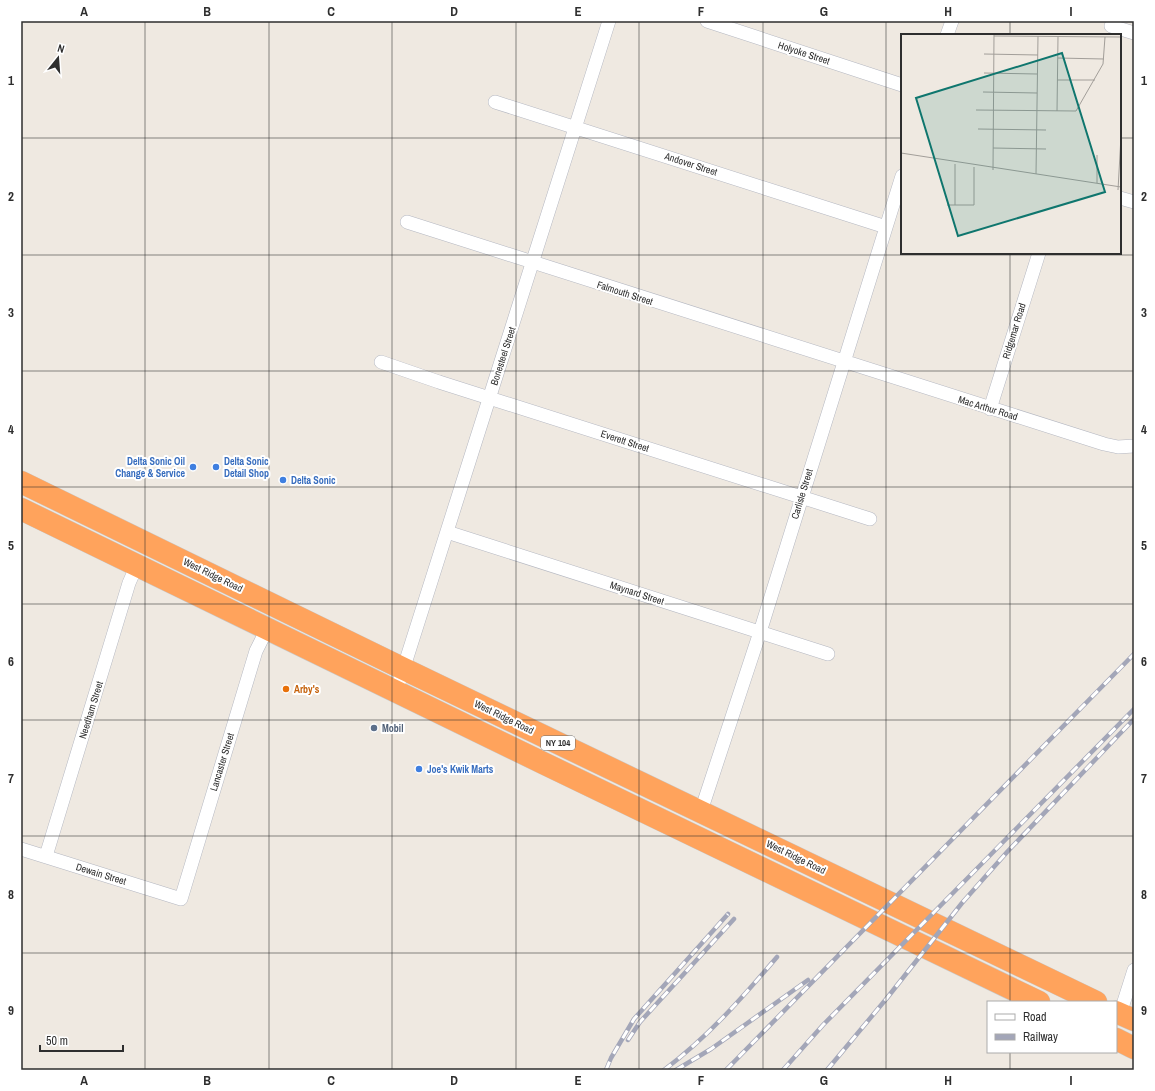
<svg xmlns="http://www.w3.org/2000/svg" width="1155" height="1091" viewBox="0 0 1155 1091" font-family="'Archivo Narrow',sans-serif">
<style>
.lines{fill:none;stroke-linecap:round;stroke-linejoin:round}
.street-casing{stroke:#b4b7c1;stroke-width:14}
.highway-casing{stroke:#c9c9c9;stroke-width:23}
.street{stroke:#fff;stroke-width:13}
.highway{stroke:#ffa35c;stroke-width:22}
.rail-casing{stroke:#a3a6b8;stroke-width:4.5}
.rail{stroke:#fff;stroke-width:3;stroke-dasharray:9;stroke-linecap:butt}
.grid{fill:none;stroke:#2e2e2e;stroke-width:1;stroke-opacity:0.55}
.shop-dot{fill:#3f7fe0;stroke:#fff;stroke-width:1.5}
.food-dot{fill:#e8710a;stroke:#fff;stroke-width:1.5}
.service-dot{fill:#5c6f8a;stroke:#fff;stroke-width:1.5}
.labels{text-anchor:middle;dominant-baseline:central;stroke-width:4;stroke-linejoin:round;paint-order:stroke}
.shield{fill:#fff;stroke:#6d6d6d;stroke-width:1}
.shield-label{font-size:9px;font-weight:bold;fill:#2e2e2e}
.street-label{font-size:10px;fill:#2e2e2e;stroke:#fff}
.shop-label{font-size:10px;font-weight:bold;fill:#366cbe;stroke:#fff;text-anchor:start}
.food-label{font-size:10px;font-weight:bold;fill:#c56008;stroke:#fff;text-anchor:start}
.service-label{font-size:10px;font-weight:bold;fill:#4e5e75;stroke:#fff;text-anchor:start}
.inset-road{fill:none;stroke:#a29e99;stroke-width:1}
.view{fill:#0f766e;fill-opacity:0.15;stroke:#0f766e;stroke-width:2}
.inset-edge{fill:none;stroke:#2e2e2e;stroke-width:2}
.neatline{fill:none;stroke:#2e2e2e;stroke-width:1.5}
.grid-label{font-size:13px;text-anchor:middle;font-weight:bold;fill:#2e2e2e}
</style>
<rect width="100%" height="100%" fill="#efe9e1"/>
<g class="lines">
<g class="street-casing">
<path id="street" d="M 707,21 L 902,85
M 1111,26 L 1134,33
M 947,35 L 952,21
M 495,102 L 886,227
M 1120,198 L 1134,202
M 407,222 L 1104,444 L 1118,447 L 1134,446
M 381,362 L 439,382 L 870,519
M 990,409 L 1039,253
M 447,532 L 828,654
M 396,692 L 609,21
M 701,811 L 760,632 L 902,176
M 21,849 L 181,899 L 256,651 L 262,639 L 270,629
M 46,856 L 129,583 L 137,565
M 1120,1014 L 1134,970"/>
</g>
<g class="highway-casing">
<path id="highway" d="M 21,482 L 404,669 L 1096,1002
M 21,509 L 543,763 L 1039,1002
M 1116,1012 L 1134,1020
M 1116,1039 L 1134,1048"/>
</g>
<use href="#street" class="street"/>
<use href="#highway" class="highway"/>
<g class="rail-casing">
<path id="rail" d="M 628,1040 L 640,1022 L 734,919
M 606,1070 L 611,1058 L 634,1019 L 728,914
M 664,1070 C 708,1037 742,998 777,957
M 676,1070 L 711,1049 L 808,980
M 726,1070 L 1134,654
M 783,1070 L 823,1025 L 1134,709
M 827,1070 L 887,998 L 962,903 L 1008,851 L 1134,719"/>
</g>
<use href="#rail" class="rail"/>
</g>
<path class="grid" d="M 145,21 L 145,1070M 269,21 L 269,1070M 392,21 L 392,1070M 516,21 L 516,1070M 639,21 L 639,1070M 763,21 L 763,1070M 886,21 L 886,1070M 1010,21 L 1010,35M 21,138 L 902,138M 1120,138 L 1134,138M 1010,253 L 1010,1002M 21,255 L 1134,255M 21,371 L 1134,371M 21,487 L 1134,487M 21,604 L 1134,604M 21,720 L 1134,720M 21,836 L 1134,836M 21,953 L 1134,953M 1010,1052 L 1010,1070"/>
<g class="shop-dot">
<circle cx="193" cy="467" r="4"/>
<circle cx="216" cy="467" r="4"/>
<circle cx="283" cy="480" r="4"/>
<circle cx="419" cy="769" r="4"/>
</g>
<circle class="food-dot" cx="286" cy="689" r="4"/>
<circle class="service-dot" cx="374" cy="728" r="4"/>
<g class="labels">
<rect class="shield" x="541" y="736" width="34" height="14" rx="3"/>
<g class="shield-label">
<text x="558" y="743">NY 104</text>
</g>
<g class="street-label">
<text transform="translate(804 53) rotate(18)">Holyoke Street</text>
<text transform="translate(691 164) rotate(18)">Andover Street</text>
<text transform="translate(625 293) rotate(18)">Falmouth Street</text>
<text transform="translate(1014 331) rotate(-73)">Ridgemar Road</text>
<text transform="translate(503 356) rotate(-72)">Bonesteel Street</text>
<text transform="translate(988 408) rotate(17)">Mac Arthur Road</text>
<text transform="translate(625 441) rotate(18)">Everett Street</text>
<text transform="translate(802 494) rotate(-73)">Carlisle Street</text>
<text transform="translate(213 575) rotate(26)">West Ridge Road</text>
<text transform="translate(637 593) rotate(18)">Maynard Street</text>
<text transform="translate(91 710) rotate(-73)">Needham Street</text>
<text transform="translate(504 717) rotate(26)">West Ridge Road</text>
<text transform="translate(222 762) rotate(-73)">Lancaster Street</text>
<text transform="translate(796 857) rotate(26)">West Ridge Road</text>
<text transform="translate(101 874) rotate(17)">Dewain Street</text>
</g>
<g class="shop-label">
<text x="185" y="461" text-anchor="end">Delta Sonic Oil<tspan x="185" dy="12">Change &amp; Service</tspan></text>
<text x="224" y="461">Delta Sonic<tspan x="224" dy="12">Detail Shop</tspan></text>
<text x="291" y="480">Delta Sonic</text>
<text x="427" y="769">Joe's Kwik Marts</text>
</g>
<g class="food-label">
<text x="294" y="689">Arby's</text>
</g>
<g class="service-label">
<text x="382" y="728">Mobil</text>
</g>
</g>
<g transform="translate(901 34)">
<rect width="220" height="220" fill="#efe9e1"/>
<path class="inset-road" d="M 93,2 L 220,3M 83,20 L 137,21M 157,24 L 203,25M 83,39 L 136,40M 156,46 L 194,46M 82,58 L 136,59M 75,76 L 175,77 L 202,30 L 204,3M 156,77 L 157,3M 77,95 L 145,96M 92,114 L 145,115M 0,119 L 220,153M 92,136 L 93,0M 135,140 L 137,2M 196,149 L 196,121M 217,156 L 220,102M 46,171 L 73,171 L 73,133M 54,171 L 54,130"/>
<path class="view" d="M 161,19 L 204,158 L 57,202 L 15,64 Z"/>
<rect width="220" height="220" class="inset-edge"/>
</g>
<rect width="1155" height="1091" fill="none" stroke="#ffffff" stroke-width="44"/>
<rect x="987" y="1001" width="130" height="52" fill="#ffffff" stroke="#ababab"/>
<rect x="995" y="1014" width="20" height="6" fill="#ffffff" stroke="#ababab"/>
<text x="1023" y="1021" font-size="12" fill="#2e2e2e">Road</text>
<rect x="995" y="1034" width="20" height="6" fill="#a3a6b8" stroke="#ababab"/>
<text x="1023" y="1041" font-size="12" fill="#2e2e2e">Railway</text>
<g transform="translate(58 58) rotate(17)" stroke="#ffffff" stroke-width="3" paint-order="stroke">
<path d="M0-3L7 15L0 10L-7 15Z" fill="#2e2e2e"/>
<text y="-6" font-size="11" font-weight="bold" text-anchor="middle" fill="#2e2e2e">N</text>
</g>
<path d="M40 1045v6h83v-6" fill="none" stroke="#2e2e2e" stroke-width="2"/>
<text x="46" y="1045" font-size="12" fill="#2e2e2e" stroke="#ffffff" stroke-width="3" paint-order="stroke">50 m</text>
<rect x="22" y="22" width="1111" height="1047" class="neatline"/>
<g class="grid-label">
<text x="84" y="16">A</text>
<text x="207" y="16">B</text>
<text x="331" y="16">C</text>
<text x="454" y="16">D</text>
<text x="578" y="16">E</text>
<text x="701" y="16">F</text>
<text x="824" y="16">G</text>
<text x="948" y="16">H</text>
<text x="1071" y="16">I</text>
<text x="11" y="85">1</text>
<text x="1144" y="85">1</text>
<text x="11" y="201">2</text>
<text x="1144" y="201">2</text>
<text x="11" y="317">3</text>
<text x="1144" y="317">3</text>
<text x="11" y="434">4</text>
<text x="1144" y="434">4</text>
<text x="11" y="550">5</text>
<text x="1144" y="550">5</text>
<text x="11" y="666">6</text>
<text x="1144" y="666">6</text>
<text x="11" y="783">7</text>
<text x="1144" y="783">7</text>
<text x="11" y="899">8</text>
<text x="1144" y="899">8</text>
<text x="11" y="1015">9</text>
<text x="1144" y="1015">9</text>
<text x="84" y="1085">A</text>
<text x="207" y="1085">B</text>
<text x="331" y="1085">C</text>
<text x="454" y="1085">D</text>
<text x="578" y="1085">E</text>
<text x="701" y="1085">F</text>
<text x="824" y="1085">G</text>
<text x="948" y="1085">H</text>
<text x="1071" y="1085">I</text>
</g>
</svg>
